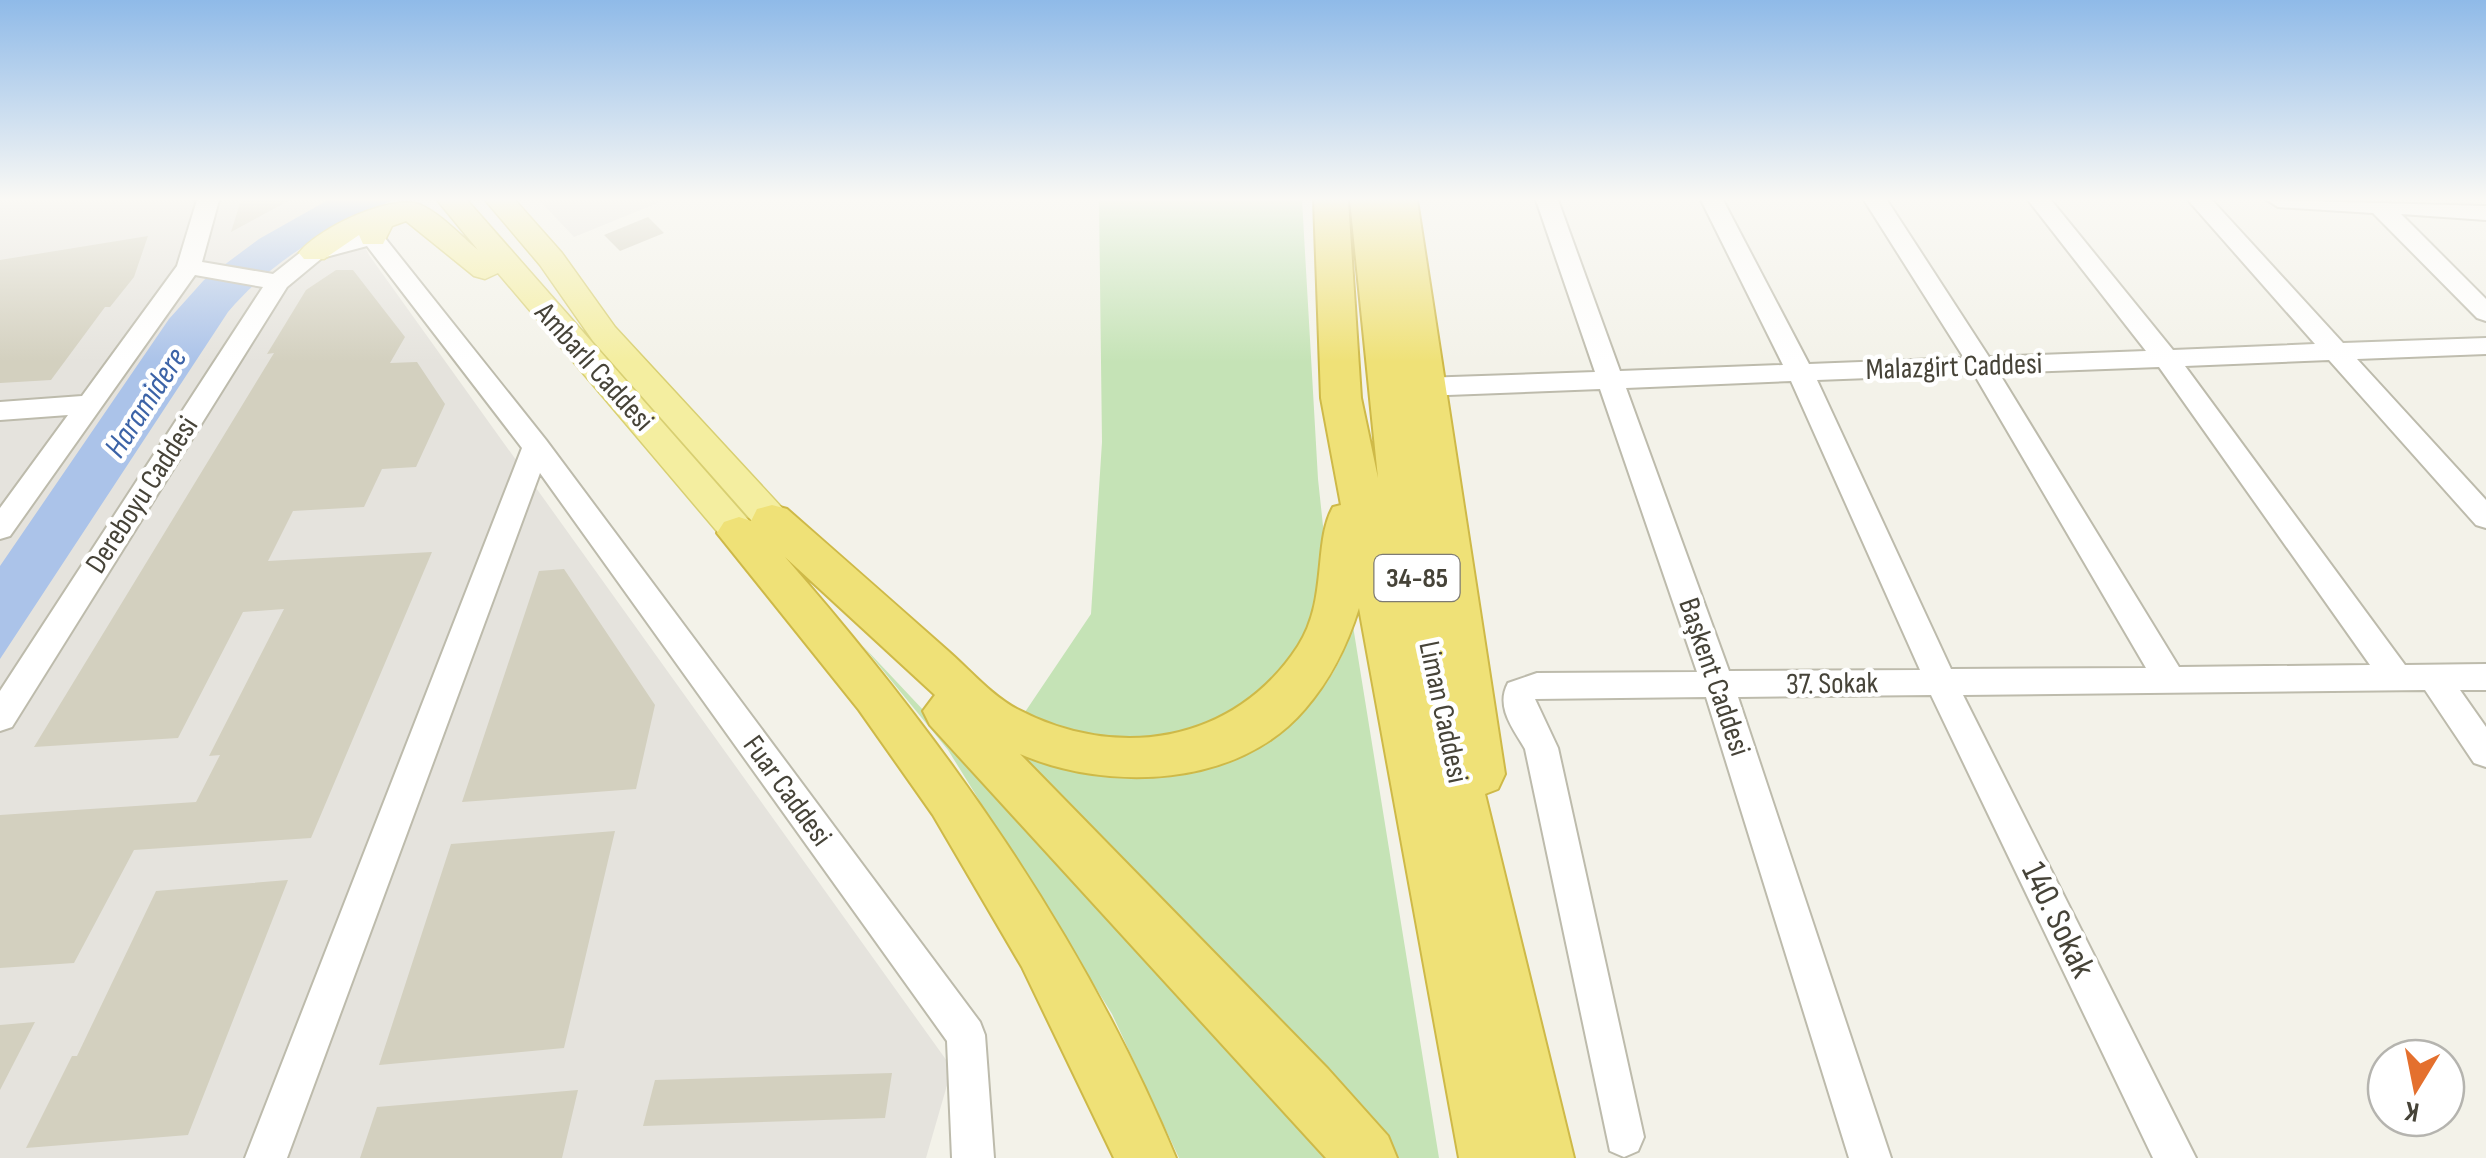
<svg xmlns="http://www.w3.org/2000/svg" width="2486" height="1158" viewBox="0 0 2486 1158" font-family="'Sofia Sans Condensed',sans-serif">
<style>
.industrial{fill:#e5e3dd}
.green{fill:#c5e3b6}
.water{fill:#abc3e9}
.building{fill:#d3d0bf}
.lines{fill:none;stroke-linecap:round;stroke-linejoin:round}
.minor-casing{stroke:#bdbbac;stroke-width:4}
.major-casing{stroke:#d8cf72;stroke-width:3}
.highway-casing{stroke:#ceb948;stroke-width:4}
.minor{fill:#fff;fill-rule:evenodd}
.major{fill:#f4eea0;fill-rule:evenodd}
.highway{fill:#efe177;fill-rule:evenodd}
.labels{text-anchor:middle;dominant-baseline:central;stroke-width:9;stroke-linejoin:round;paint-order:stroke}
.shield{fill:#fff;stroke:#7e7b74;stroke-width:2.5}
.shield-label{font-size:28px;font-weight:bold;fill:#464338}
.street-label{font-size:30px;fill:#464338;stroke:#fff}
.water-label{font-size:32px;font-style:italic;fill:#3c63a7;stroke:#fff}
.near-street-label{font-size:35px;fill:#464338;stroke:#fff}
</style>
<rect width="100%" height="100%" fill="#f3f2e9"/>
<path class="industrial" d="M 0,200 L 341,200 L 369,255 L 952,1068 L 926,1158 L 0,1158 Z
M 539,200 L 665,200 L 574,237 Z"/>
<path class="green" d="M 1099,200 L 1302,200 L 1318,479 L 1329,582 L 1293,683 L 1201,736 L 1073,740 L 1023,715 L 1091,614 L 1102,442 Z
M 1353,626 L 1439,1158 L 1396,1158 L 1016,750 L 1281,730 C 1319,698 1338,674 1353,626 Z
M 863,646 L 1210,1015 L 1330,1158 L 1179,1158 L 1112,1014 L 948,750 Z"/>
<path class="water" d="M 328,200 L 393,200 C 329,228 273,259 228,312 L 0,659 L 0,566 L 169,319 L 204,280 L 259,239 Z"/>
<path class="building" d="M 241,200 L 290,200 L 231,232 Z
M 648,217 L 664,233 L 620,251 L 604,235 Z
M 148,236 L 134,277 L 110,307 L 105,307 L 51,380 L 0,383 L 0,260 Z
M 336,270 L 353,270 L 405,337 L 390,363 L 417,362 L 445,404 L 416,467 L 382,469 L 364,507 L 293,511 L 268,561 L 432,552 L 311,838 L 134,850 L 74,963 L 0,968 L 0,815 L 196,802 L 220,755 L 209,756 L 284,609 L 243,612 L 178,738 L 34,747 L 274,353 L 267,354 L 306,290 Z
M 564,569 L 655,705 L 636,789 L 462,802 L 539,571 Z
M 615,831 L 564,1048 L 379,1065 L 451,844 Z
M 288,880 L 188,1135 L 26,1148 L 72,1056 L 77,1056 L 156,891 Z
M 35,1022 L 0,1090 L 0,1025 Z
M 892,1073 L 885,1118 L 643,1126 L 655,1080 Z
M 578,1090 L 562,1158 L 360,1158 L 377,1107 Z"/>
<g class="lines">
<g class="minor-casing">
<path id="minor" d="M 197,200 L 219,200 L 202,262 L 273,274 L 306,248 L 373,231 L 381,233 L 546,440 L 980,1022 L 985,1035 L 994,1158 L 952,1158 L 947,1041 L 540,473 L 287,1158 L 245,1158 L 522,448 L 367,246 L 322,258 L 287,287 L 12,727 L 0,731 L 0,691 L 263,287 L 195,275 L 10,536 L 0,539 L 0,508 L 68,415 L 0,420 L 0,402 L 82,396 L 177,266 Z
M 1536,200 L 1558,200 L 1620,371 L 1783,365 L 1701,200 L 1723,200 L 1809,364 L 1964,358 L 1864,200 L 1887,200 L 1989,357 L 2146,351 L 2028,200 L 2051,200 L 2173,350 L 2315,344 L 2188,200 L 2212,200 L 2343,343 L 2486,338 L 2486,354 L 2357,359 L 2486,500 L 2486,528 L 2476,525 L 2329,360 L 2185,366 L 2405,665 L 2486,664 L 2486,690 L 2460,690 L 2486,727 L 2486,767 L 2474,763 L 2425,690 L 1963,695 L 2196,1158 L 2153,1158 L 1931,695 L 1738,697 L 1891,1158 L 1849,1158 L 1706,697 L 1535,699 L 1558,748 L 1644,1137 L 1638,1151 L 1624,1157 L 1610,1151 L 1525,749 C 1513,728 1495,707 1508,683 L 1537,673 L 1697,672 L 1600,389 L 1422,396 L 1409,387 L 1422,378 L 1595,372 ZM 2159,367 L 2370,665 L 2179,667 L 1999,373 ZM 1974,374 L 2146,668 L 1951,669 L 1817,380 ZM 1791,381 L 1920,670 L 1729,671 L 1626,388 Z
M 2267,200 L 2486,206 L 2486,220 L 2401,214 L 2486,299 L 2486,321 L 2477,318 L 2373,213 L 2278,207 Z"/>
</g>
<g class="major-casing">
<path id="major" d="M 437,200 L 467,200 L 752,524 L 757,533 L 752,542 L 739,546 L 726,542 L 498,273 L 485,279 L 474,276 L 406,221 L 392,226 L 383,244 L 363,244 L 359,235 L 324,259 L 304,259 L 299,253 C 317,229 392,193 421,205 C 441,214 461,236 478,250 Z
M 485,200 L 515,200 L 562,253 L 615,327 L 785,511 L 790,520 L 785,529 L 772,533 L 759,529 L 593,341 L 540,265 Z"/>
</g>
<g class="highway-casing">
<path id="highway" d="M 1314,200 L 1348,200 L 1361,398 L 1378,478 L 1350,200 L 1417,200 L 1505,774 L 1498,789 L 1485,794 L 1574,1158 L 1459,1158 L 1359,608 C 1347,646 1331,679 1305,709 C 1238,788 1108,792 1020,754 L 1328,1069 L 1388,1136 L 1397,1158 L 1326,1158 L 930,725 L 923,711 L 935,695 L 785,557 C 944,739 1083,934 1176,1158 L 1114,1158 L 1022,967 L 933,815 L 859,710 L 717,533 L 724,522 L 739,517 L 751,521 L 757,509 L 772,505 L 787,509 C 841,556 894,603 947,650 C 969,669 992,696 1017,709 C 1117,762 1235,743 1298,646 C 1328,600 1313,542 1333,507 L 1341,505 L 1321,398 Z"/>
</g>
<use href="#minor" class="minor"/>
<use href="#major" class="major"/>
<use href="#highway" class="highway"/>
</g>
<linearGradient id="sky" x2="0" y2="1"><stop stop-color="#8fbae8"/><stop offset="0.55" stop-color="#faf9f5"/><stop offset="1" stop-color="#faf9f5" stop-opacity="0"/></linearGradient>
<rect width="2486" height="362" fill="url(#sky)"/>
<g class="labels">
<rect class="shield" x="1374.5" y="555" width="85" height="46" rx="8"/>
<g class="shield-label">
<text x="1417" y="578">34-85</text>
</g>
<g class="street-label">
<text transform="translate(594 367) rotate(48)">Ambarlı Caddesi</text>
<text transform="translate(1954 367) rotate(-2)">Malazgirt Caddesi</text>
<text transform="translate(142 495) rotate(-57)">Dereboyu Caddesi</text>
<text transform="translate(1714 677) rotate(71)">Başkent Caddesi</text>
<text transform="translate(1832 684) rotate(-1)">37. Sokak</text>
<text transform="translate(1443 712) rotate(78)">Liman Caddesi</text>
<text transform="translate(787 791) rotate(54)">Fuar Caddesi</text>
</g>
<g class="water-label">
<text transform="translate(146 403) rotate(-57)">Haramidere</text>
</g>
<g class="near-street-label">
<text transform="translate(2058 920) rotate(64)">140. Sokak</text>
</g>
</g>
<g transform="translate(2416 1088) rotate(190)"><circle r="48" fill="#ffffff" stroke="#b5b4af" stroke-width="2.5"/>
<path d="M0-8L18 38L0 25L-18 38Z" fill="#e4702e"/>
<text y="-15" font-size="28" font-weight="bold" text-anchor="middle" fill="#464338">K</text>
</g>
</svg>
